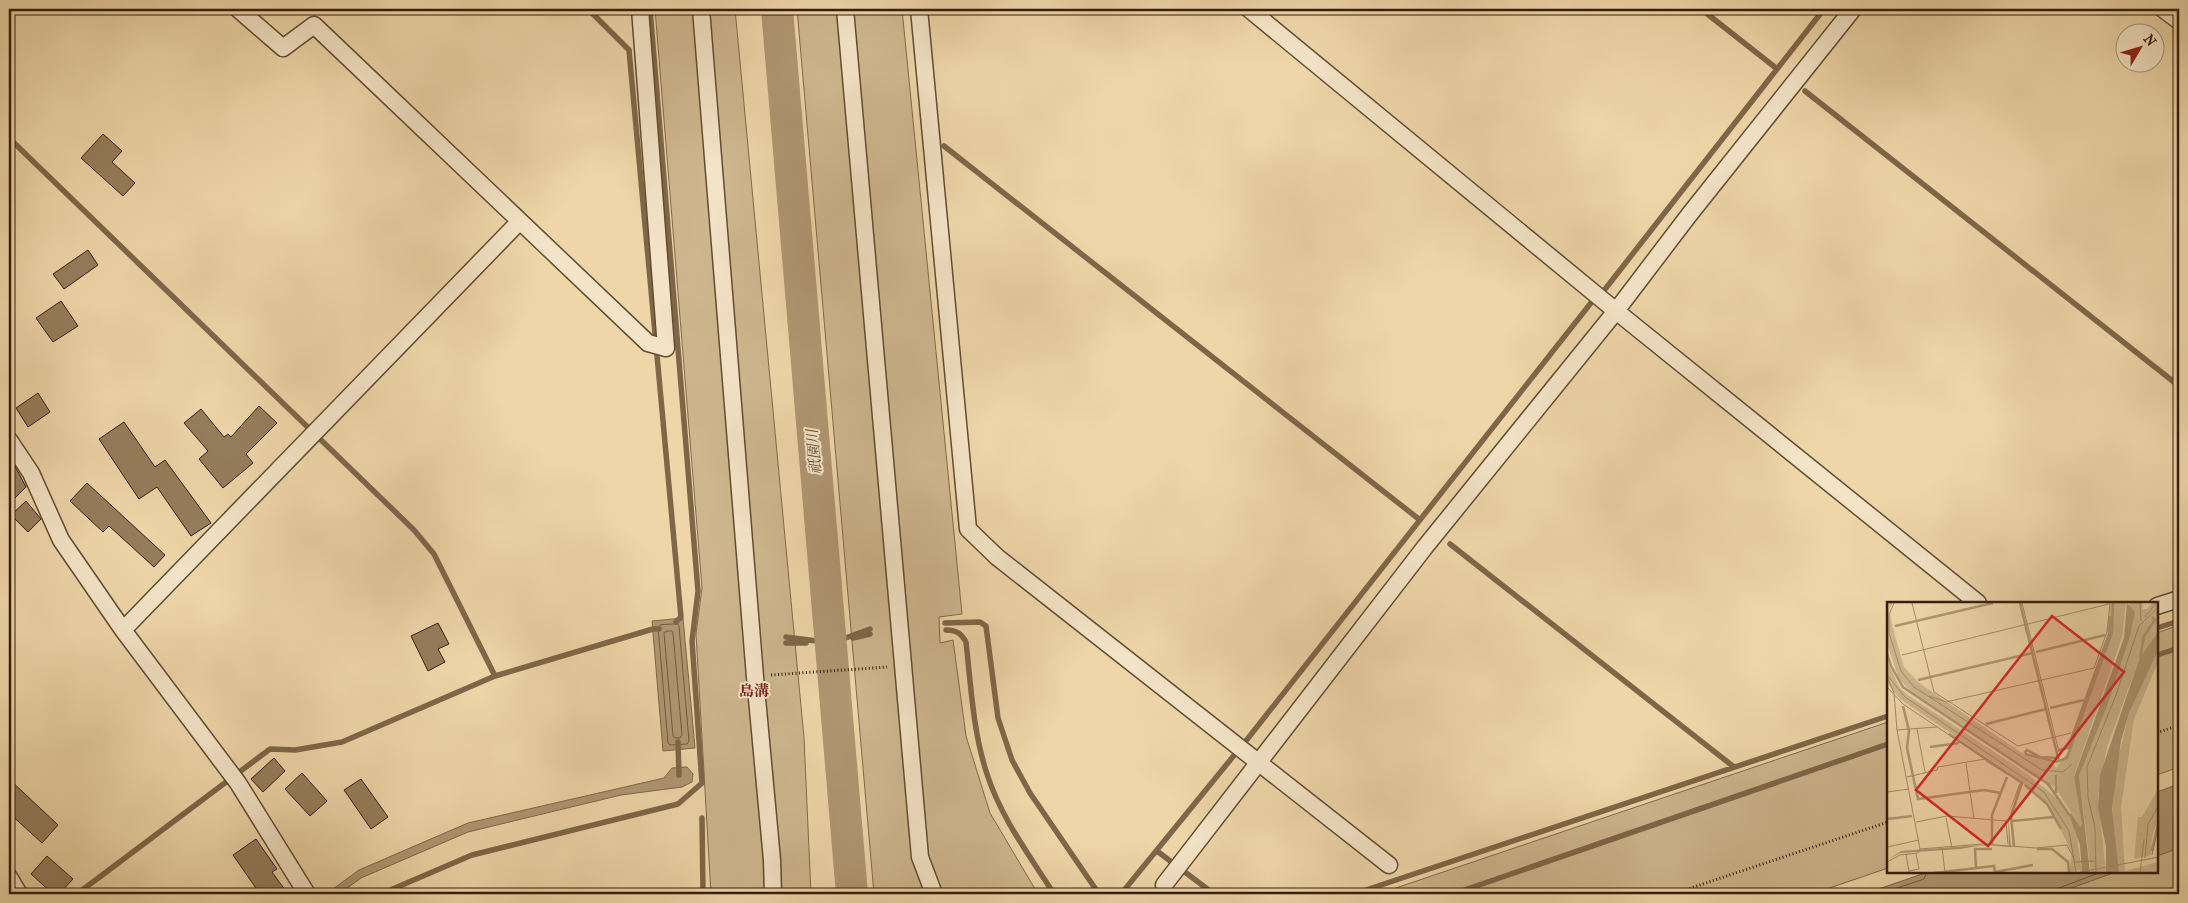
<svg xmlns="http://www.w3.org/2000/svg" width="2188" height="903" viewBox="0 0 2188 903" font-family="'IM FELL French Canon','Noto Serif JP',serif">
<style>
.green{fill:#ceb78e;stroke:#816a4c}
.water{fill:#af9773;stroke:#7e6749}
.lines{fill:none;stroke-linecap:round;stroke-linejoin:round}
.shore{stroke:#725a3e;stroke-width:1}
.stream{stroke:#7e6749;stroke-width:5.5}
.river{stroke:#af9773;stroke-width:32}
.building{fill:#957e5d;stroke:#341e0a}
.minor-casing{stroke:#624c32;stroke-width:19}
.path{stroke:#341e0a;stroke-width:3;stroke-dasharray:1 2.5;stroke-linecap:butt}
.minor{stroke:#f4e4c7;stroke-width:16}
.labels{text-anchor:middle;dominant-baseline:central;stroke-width:4;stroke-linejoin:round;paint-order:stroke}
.water-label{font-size:15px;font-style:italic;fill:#5f482f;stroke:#f4e4c7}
.neighbourhood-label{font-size:15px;font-weight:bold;fill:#7a1f14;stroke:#f4e4c7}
.inset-river{fill:none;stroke:#af9773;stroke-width:2.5}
.inset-road{fill:none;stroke:#a48c69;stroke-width:1}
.view{fill:#d62828;fill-opacity:0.15;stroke:#d62828;stroke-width:2.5}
.inset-edge{fill:none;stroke:#341e0a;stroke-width:2.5}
</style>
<rect width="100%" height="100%" fill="#eed6a9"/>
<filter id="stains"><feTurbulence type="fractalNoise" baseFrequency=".004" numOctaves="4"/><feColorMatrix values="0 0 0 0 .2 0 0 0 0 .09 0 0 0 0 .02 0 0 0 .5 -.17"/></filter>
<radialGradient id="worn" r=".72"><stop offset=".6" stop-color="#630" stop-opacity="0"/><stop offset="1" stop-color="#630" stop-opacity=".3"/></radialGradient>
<path class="green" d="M 655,9 L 735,9 L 804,738 L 811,894 L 711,894 L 696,634 L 702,588 Z
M 797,9 L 902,9 L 962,614 L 939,617 L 940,643 L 953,640 L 966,736 L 990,813 L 1038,894 L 874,894 Z
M 2179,625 L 2179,767 L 2157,775 L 2157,633 Z
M 1888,722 L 1888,868 L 1812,894 L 1378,894 Z
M 2179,813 L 2179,894 L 1954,894 L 2013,872 L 2157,872 L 2157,817 Z"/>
<path class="water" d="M 683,618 L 695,748 L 663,751 L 652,621 Z
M 687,767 L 693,774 L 692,782 L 682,787 L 621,795 L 468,832 L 361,878 L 339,894 L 326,894 L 359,870 L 468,823 L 664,778 L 672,768 Z
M 2179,784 L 2179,848 L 2157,856 L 2157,792 Z
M 1928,872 L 2116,872 L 2055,894 L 1864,894 Z"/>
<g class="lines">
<path class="shore" d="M 677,624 L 679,626 L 689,741 L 687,744 L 670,745 L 668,743 L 658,627 L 660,625 Z
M 667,631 L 672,631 L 673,633 L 682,735 L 680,738 L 675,738 L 673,736 L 664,633 Z
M 1879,894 L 1924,879 L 1927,872
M 2056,894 L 2059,888 L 2101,872"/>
<path class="stream" d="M 588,9 L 629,50 L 681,617 L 676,622
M 1701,9 L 1776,68
M 1805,91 L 2179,386
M 9,138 L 414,530 L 434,554 L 495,676
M 944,146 L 1420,520
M 1450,544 L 1734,767
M 945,623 L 980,622 L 986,626 L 998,718 L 1012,760 L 1030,793 L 1099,894
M 2157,628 L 2179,621
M 946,630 C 956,630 961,633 966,642 C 971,686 973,732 987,774 C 1001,818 1030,856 1054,894
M 786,637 L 832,643 L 870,629
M 853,638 L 870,634
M 786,643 L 806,643
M 2157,655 L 2179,648
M 678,742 L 679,775
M 702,818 L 703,894
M 1157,851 L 1214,894
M 77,894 L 270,749 L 295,750 L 342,742 L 495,676 L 653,629 L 659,629
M 381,894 L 472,855 L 678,804 L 702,783 L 692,641 L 698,591 L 650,9
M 1121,894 L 1249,737 L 1594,299 L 1606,288 L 1824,9
M 1354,894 L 1888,716
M 1453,894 L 1888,744"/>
<path class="river" d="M 777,9 L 852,894"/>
</g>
<path class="building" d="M 103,134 L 122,151 L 112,162 L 135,183 L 123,196 L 81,158 Z
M 88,250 L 98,265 L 64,289 L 53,274 Z
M 61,301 L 78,326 L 53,342 L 36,318 Z
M 38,393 L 50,412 L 28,427 L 16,408 Z
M 259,406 L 277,423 L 246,454 L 253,463 L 223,488 L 199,459 L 208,451 L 184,423 L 201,409 L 224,437 L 228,434 L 231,437 Z
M 124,422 L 155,467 L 165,460 L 211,523 L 191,536 L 157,487 L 139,499 L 99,439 Z
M 9,461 L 16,468 L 26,487 L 9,504 Z
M 87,483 L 165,555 L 154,567 L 109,526 L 103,532 L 70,501 Z
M 26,501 L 41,519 L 28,532 L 11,515 Z
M 438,623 L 449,644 L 438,649 L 445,662 L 428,671 L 411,636 Z
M 274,758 L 285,771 L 263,792 L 251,779 Z
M 302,773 L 327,801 L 310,816 L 285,789 Z
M 9,779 L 58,825 L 42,843 L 9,813 Z
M 361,779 L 388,817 L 371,829 L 344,790 Z
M 256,839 L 277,869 L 272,872 L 288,894 L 260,894 L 233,855 Z
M 47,856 L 73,879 L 59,894 L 53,894 L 31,874 Z"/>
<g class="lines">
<g class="minor-casing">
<path id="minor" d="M 238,9 L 283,48 L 314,25 L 648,343 L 666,348 L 640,9
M 701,9 L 755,677 L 772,860 L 773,894
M 845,9 L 920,857 L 934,894
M 919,9 L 968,529 L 997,557 L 1389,865
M 1249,9 L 1616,311 L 1978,603
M 2163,9 L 2179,21
M 9,440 L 31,473 L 61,540 L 123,630 L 238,783 L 307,894
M 2157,606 L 2179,599
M 123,630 L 519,222
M 9,877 L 19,894
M 1164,885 L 1425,547 L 1616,311 L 1689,215 L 1853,9"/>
</g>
<path class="path" d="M 771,675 L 887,667
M 2157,733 L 2179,725
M 1673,894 L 1888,822"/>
<use href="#minor" class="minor"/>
</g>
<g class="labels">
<g class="water-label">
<text transform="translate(814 452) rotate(-95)">祇園川</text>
</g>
<g class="neighbourhood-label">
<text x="754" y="691">島溝</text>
</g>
</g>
<g transform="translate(1887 602)">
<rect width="271" height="271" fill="#eed6a9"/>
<path d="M 0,1 L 6,1 L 2,7 L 5,23 L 17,65 L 32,81 L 138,153 L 166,161 L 169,166 L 183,147 L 222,32 L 223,1 L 239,1 L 235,35 L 187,174 L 195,223 L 193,225 L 170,188 L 171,173 L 167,185 L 22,87 L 12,77 L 0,42 ZM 243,1 L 255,1 L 256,7 L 260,7 L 265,1 L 271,1 L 271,30 L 253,55 L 220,145 L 211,193 L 219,271 L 204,271 L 192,174 L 219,107 L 217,103 L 238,42 ZM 271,49 L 271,60 L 247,117 L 234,205 L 238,269 L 271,260 L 271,270 L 232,271 L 225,216 L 228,170 L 242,111 ZM 0,59 L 13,86 L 22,94 L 138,170 L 168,195 L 182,213 L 190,235 L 195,271 L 193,268 L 182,270 L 185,251 L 161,202 L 120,169 L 13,97 L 0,81 ZM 271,187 L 271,217 L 265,235 L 264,253 L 247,257 L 251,215 L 255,215 Z" fill="#ceb78e"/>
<path d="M 240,1 L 248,10 L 243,34 L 219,107 L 192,174 L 203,271 L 195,271 L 193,243 L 182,213 L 184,211 L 193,225 L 195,223 L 187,175 L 237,36 ZM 271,30 L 271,49 L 242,111 L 234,139 L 225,207 L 232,271 L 219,271 L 219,245 L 211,206 L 213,173 L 253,55 ZM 132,182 L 134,182 L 121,214 L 124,245 L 97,243 L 73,247 L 13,251 L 0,258 L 14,249 L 96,243 L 122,244 L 121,214 Z" fill="#af9773"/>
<path class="inset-river" d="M 133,1 L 171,156 L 153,155 L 140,148 L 137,151M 8,24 L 106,1M 149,50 L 218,33M 0,51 L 4,64 L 16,85 L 161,182 L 183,214M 253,56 L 257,34 L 268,18 L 265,15M 31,78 L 145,51M 16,104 L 22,129 L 20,146 L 31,197 L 97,188 L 114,191M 163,106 L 197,98M 99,122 L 159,107M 62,132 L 135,181 L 124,214 L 127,244M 43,145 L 72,141M 172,148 L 181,146 L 222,32 L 223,14M 138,152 L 169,160 L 180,156 L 225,30 L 226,1M 99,158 L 121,172M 138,183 L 160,202 L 174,227M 169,191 L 169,173M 0,217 L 25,214M 125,219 L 167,215M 105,242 L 105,213 L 120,175M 150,247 L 165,247 L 181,260 L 182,271M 265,249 L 272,218M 89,266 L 88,247 L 105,247M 47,271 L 107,264 L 108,270 L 146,263"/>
<path class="inset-road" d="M 7,1 L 2,13 L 2,31 L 14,69 L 27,85 L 155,168 L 176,170 L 185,162M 25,1 L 47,90 L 131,144 L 184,131M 135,1 L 172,150M 253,1 L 254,19M 258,15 L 269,1M 15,53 L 222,2M 0,73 L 18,95 L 157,190 L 182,229 L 189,270M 0,85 L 16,102 L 98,157 L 51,165 L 50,168 L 20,175M 42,94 L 59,100 L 207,66 L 220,30 L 223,1M 30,127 L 38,170M 10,128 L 50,125M 79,161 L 87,217M 0,190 L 22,187M 59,216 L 65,246M 29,220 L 60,214 L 119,219 L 121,242M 0,245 L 32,238M 55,245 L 58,271M 33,247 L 96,242 L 149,246 L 180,243 L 187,257M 19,252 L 22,270M 265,253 L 272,220M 258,256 L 261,222 L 272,203M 0,260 L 13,253 L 31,251 L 33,247 L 10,128 L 7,91 L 1,77M 188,260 L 208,259M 22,269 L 32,267 L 29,252M 209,270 L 208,225 L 201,196 L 200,165 L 229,93 L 252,24 L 272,5M 189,271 L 272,255M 253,271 L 257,237"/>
<path class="view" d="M 165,14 L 237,70 L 101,244 L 29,188 Z"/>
<rect width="271" height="271" class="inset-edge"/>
</g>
<rect width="2188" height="903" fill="none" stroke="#eed6a9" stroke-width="30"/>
<rect x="10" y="10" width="2168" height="883" fill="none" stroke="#341e0a" stroke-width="2.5"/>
<rect x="15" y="15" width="2158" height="873" fill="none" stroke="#341e0a"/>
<g transform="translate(2140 48) rotate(52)"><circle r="24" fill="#f4e4c7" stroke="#a7957b"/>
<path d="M0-4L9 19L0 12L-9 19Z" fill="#8f2418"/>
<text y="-8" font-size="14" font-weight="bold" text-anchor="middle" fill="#341e0a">N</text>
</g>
<rect width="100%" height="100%" filter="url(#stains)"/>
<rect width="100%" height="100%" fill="url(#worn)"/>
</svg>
